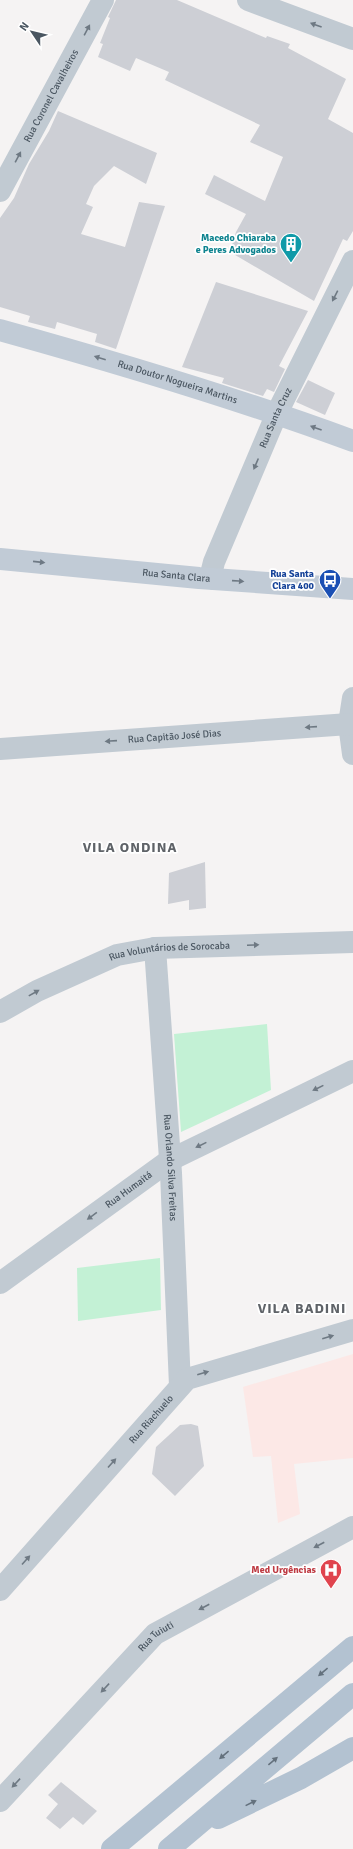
<svg xmlns="http://www.w3.org/2000/svg" width="353" height="1849" viewBox="0 0 353 1849" font-family="Signika,sans-serif">
<style>
.medical{fill:#fce8e6}
.green{fill:#c3f1d5}
.building{fill:#cdcfd5}
.lines{fill:none;stroke-linecap:round;stroke-linejoin:round}
.street{stroke:#c1cad2;stroke-width:22}
.secondary{stroke:#c1cbd6;stroke-width:22}
.primary{stroke:#b3c2d1;stroke-width:22}
.oneway{fill:#6e7983}
.oneway2{fill:#6e7984}
.oneway3{fill:#64717d}
.labels{text-anchor:middle;dominant-baseline:central;stroke-width:3.5;stroke-linejoin:round;paint-order:stroke}
.street-label{font-size:10px;fill:#4a5661;stroke:#fff}
.culture-label{font-size:10px;font-weight:bold;fill:#0d838f;stroke:#fff;text-anchor:end}
.transit-label{font-size:10px;font-weight:bold;fill:#164399;stroke:#fff;text-anchor:end}
.health-label{font-size:10px;font-weight:bold;fill:#be3a42;stroke:#fff;text-anchor:end}
.district-label{font-size:14px;font-weight:bold;letter-spacing:1px;fill:#5f6368;stroke:#fff}
</style>
<rect width="100%" height="100%" fill="#f5f3f3"/>
<path class="medical" d="M 353,1354 L 353,1458 L 294,1464 L 300,1514 L 278,1523 L 271,1456 L 253,1457 L 243,1387 Z"/>
<path class="green" d="M 267,1024 L 271,1090 L 181,1132 L 174,1034 Z
M 160,1258 L 161,1310 L 78,1321 L 77,1268 Z"/>
<path class="building" d="M 116,0 L 177,0 L 266,38 L 267,36 L 290,44 L 288,48 L 346,79 L 328,119 L 353,133 L 353,231 L 347,241 L 343,239 L 314,301 L 230,252 L 236,232 L 246,214 L 205,194 L 214,175 L 265,201 L 283,157 L 250,142 L 260,125 L 165,80 L 169,72 L 136,58 L 130,71 L 98,57 L 103,44 L 100,43 L 110,18 L 108,17 Z
M 58,111 L 157,153 L 146,184 L 114,166 L 94,186 L 86,204 L 93,207 L 81,234 L 125,247 L 139,202 L 165,206 L 116,349 L 95,342 L 97,334 L 57,322 L 55,329 L 28,322 L 30,316 L 0,307 L 0,218 L 14,198 L 29,164 L 49,131 Z
M 216,282 L 308,311 L 279,366 L 285,369 L 274,392 L 267,389 L 263,396 L 222,383 L 224,378 L 182,367 Z
M 308,380 L 335,393 L 325,415 L 296,402 Z
M 205,862 L 206,908 L 189,910 L 189,900 L 168,904 L 169,873 Z
M 191,1424 L 198,1426 L 204,1466 L 175,1496 L 152,1474 L 156,1447 L 180,1425 Z
M 61,1782 L 97,1811 L 83,1825 L 73,1817 L 60,1829 L 46,1818 L 58,1804 L 48,1795 Z"/>
<g class="lines">
<g class="street">
<path d="M 248,0 L 353,39"/>
<path id="s1" d="M 0,191 L 103,0"/>
<path id="s2" d="M 214,579 L 211,574 L 214,562 L 277,413 L 353,261"/>
<path d="M 353,698 L 349,724 L 353,754"/>
<path id="s3" d="M 0,749 L 349,724"/>
<path id="s4" d="M 155,948 L 171,1173 L 180,1386"/>
<path id="s5" d="M 0,1012 L 37,991 L 117,955 L 155,948 L 353,942"/>
<path id="s6" d="M 0,1283 L 170,1160 L 353,1071"/>
<path id="s7" d="M 0,1590 L 187,1379 L 353,1330"/>
<path id="s8" d="M 0,1801 L 155,1634 L 353,1527"/>
</g>
<g class="secondary">
<path id="s9" d="M 0,330 C 119,363 237,398 353,441"/>
<path id="s10" d="M 0,559 L 199,578 L 353,589"/>
</g>
<path class="primary" d="M 218,1818 L 301,1778 L 353,1748
M 112,1849 L 353,1647
M 169,1849 L 353,1694"/>
</g>
<defs><path id="oneway-solid" d="M-6-.8H1V-3.2L6.5 0L1 3.2V.8H-6Z"/></defs>
<g class="oneway">
<use href="#oneway-solid" transform="translate(316 25) rotate(-160)"/>
<use href="#oneway-solid" transform="translate(87 30) rotate(-62)"/>
<use href="#oneway-solid" transform="translate(18 157) rotate(-62)"/>
<use href="#oneway-solid" transform="translate(335 296) rotate(117)"/>
<use href="#oneway-solid" transform="translate(256 464) rotate(113)"/>
<use href="#oneway-solid" transform="translate(311 727) rotate(176)"/>
<use href="#oneway-solid" transform="translate(111 741) rotate(176)"/>
<use href="#oneway-solid" transform="translate(253 945) rotate(-2)"/>
<use href="#oneway-solid" transform="translate(34 993) rotate(-29)"/>
<use href="#oneway-solid" transform="translate(318 1088) rotate(154)"/>
<use href="#oneway-solid" transform="translate(201 1145) rotate(154)"/>
<use href="#oneway-solid" transform="translate(92 1216) rotate(144)"/>
<use href="#oneway-solid" transform="translate(328 1337) rotate(-16)"/>
<use href="#oneway-solid" transform="translate(203 1373) rotate(-16)"/>
<use href="#oneway-solid" transform="translate(112 1463) rotate(-48)"/>
<use href="#oneway-solid" transform="translate(319 1545) rotate(152)"/>
<use href="#oneway-solid" transform="translate(26 1560) rotate(-48)"/>
<use href="#oneway-solid" transform="translate(204 1607) rotate(152)"/>
<use href="#oneway-solid" transform="translate(105 1688) rotate(133)"/>
<use href="#oneway-solid" transform="translate(16 1783) rotate(133)"/>
</g>
<g class="oneway2">
<use href="#oneway-solid" transform="translate(100 358) rotate(-163)"/>
<use href="#oneway-solid" transform="translate(316 428) rotate(-160)"/>
<use href="#oneway-solid" transform="translate(39 562) rotate(6)"/>
<use href="#oneway-solid" transform="translate(238 581) rotate(4)"/>
</g>
<g class="oneway3">
<use href="#oneway-solid" transform="translate(323 1672) rotate(140)"/>
<use href="#oneway-solid" transform="translate(224 1755) rotate(140)"/>
<use href="#oneway-solid" transform="translate(273 1761) rotate(-40)"/>
<use href="#oneway-solid" transform="translate(251 1803) rotate(-26)"/>
</g>
<defs>
<g id="building-pin" transform="scale(1.15)"><path d="M0 17L-7.5 6A9.5 9.5 0 1 1 7.5 6Z" fill="#0f9aa8" stroke="#fff"/><path d="M-4-6H4V6H1V3H-1V6H-4ZM-2.5-4.3h1.7v1.8h-1.7ZM.8-4.3h1.7v1.8H.8ZM-2.5-1h1.7V.8h-1.7ZM.8-1h1.7V.8H.8Z" fill="#fff"/></g>
<g id="bus-pin" transform="scale(1.15)"><path d="M0 17L-7.5 6A9.5 9.5 0 1 1 7.5 6Z" fill="#1a4fb4" stroke="#fff"/><path d="M-5-6H5V4H4V6H2V4H-2V6H-4V4H-5ZM-3.5-4V0h7V-4ZM-3.5 1.2v1.5H-2V1.2ZM2 1.2v1.5H3.5V1.2Z" fill="#fff"/></g>
<g id="hospital-pin" transform="scale(1.15)"><path d="M0 17L-7.5 6A9.5 9.5 0 1 1 7.5 6Z" fill="#e0444e" stroke="#fff"/><path d="M-5-5h3v3.5h4V-5h3V5h-3V1.5h-4V5h-3Z" fill="#fff"/></g>
</defs>
<g fill-rule="evenodd">
<use href="#building-pin" x="291" y="244"/>
<use href="#bus-pin" x="330" y="580"/>
<use href="#hospital-pin" x="331" y="1570"/>
</g>
<g class="labels">
<g class="street-label">
<text stroke="none"><textPath href="#s1" startOffset="108">Rua Coronel Cavalheiros</textPath></text>
<text stroke="none"><textPath href="#s9" startOffset="185">Rua Doutor Nogueira Martins</textPath></text>
<text stroke="none"><textPath href="#s2" startOffset="175">Rua Santa Cruz</textPath></text>
<text stroke="none"><textPath href="#s10" startOffset="177">Rua Santa Clara</textPath></text>
<text stroke="none"><textPath href="#s3" startOffset="175">Rua Capitão José Dias</textPath></text>
<text stroke="none"><textPath href="#s5" startOffset="183">Rua Voluntários de Sorocaba</textPath></text>
<text stroke="none"><textPath href="#s4" startOffset="220">Rua Orlando Silva Freitas</textPath></text>
<text stroke="none"><textPath href="#s6" startOffset="159">Rua Humaitá</textPath></text>
<text stroke="none"><textPath href="#s7" startOffset="228">Rua Riachuelo</textPath></text>
<text stroke="none"><textPath href="#s8" startOffset="227">Rua Tuiuti</textPath></text>
</g>
<g class="culture-label">
<text x="276" y="238">Macedo Chiaraba<tspan x="276" dy="12">e Peres Advogados</tspan></text>
</g>
<g class="transit-label">
<text x="314" y="574">Rua Santa<tspan x="314" dy="12">Clara 400</tspan></text>
</g>
<g class="health-label">
<text x="316" y="1570">Med Urgências</text>
</g>
<g class="district-label">
<text x="130" y="847">VILA ONDINA</text>
<text x="302" y="1308">VILA BADINI</text>
</g>
</g>
<g transform="translate(32 32) rotate(305)" stroke="#ffffff" stroke-width="3" paint-order="stroke">
<path d="M0-3L7 15L0 10L-7 15Z" fill="#4a5661"/>
<text y="-6" font-size="11" font-weight="bold" text-anchor="middle" fill="#4a5661">N</text>
</g>
</svg>
